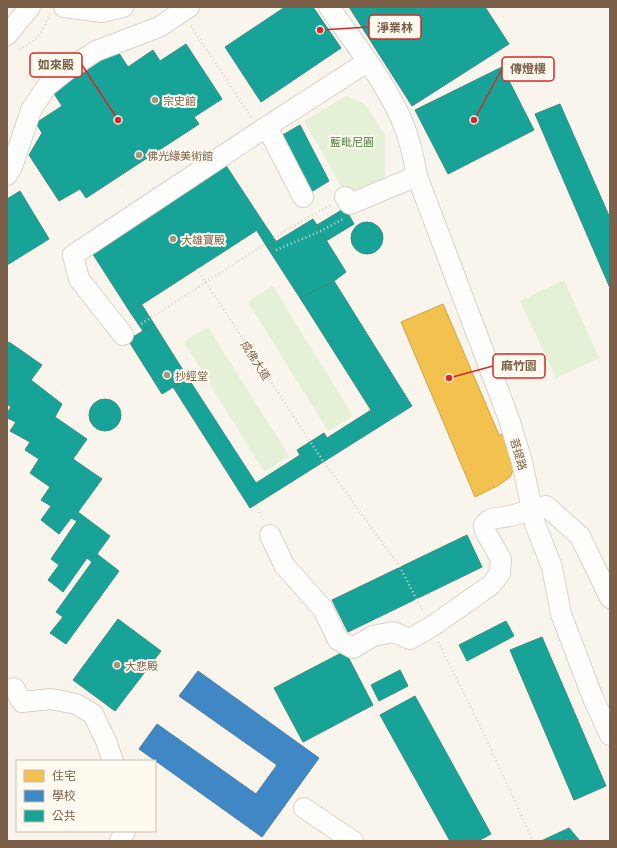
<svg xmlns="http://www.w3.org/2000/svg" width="617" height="848" viewBox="0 0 617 848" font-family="Commissioner,'Noto Sans TC',sans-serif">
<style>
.green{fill:#e4f1d6}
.homes{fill:#f2c14e;stroke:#cfa44c}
.schools{fill:#3f88c5;stroke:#517ca0}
.public{fill:#17a398;stroke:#358f80}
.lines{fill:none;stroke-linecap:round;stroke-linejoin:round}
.minor-casing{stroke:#d9d2cb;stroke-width:22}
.path{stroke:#dcd5ce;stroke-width:2.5;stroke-dasharray:1 3;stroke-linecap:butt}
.minor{stroke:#fefefc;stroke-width:20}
.poi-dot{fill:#a89482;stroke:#fffaf0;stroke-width:1.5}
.labels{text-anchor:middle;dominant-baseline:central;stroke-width:4;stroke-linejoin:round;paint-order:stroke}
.poi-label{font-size:11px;fill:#7c5f48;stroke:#fffaf0;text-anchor:start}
.park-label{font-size:11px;fill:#4a7c3c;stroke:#fffaf0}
.street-label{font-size:11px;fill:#7c5f48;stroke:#fffaf0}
.leader{fill:none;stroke:#d62828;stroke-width:1.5}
.callout-dot{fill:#d62828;stroke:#fffaf0;stroke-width:1.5}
.callout{fill:#fffaf0;stroke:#d62828;stroke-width:1.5}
.callout-label{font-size:12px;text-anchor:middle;font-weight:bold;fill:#7c5f48}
</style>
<rect width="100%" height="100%" fill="#f9f5ed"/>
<path class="green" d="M 346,96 L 365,104 L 385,135 L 385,178 L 345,193 L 304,121 Z
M 564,280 L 599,358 L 556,378 L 520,301 Z
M 273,286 L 353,416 L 328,431 L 248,302 Z
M 208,327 L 289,456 L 264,472 L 184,342 Z"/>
<path class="homes" d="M 443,304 L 499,435 L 505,434 L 516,464 L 510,477 L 499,485 L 475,497 L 401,322 Z"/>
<path class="schools" d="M 198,671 L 319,758 L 262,837 L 139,749 L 157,724 L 256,794 L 277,765 L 179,696 Z"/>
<path class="public" d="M 285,7 L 313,7 L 341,48 L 261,102 L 225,47 Z
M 349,7 L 485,7 L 509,44 L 412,106 Z
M 186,44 L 222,99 L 194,117 L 199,124 L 86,198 L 80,189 L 59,201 L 29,155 L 42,133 L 36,123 L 62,106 L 51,89 L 115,47 L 128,67 L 153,50 L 160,61 Z
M 502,67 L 534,130 L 448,174 L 415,110 Z
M 560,104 L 610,218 L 610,288 L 535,114 Z
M 300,125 L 329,181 L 303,197 L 274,140 Z
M 223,161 L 265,225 L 130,312 L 89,248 Z
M 20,191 L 49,239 L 7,265 L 7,199 Z
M 345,208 L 354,224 L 326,241 L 317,225 Z
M 313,219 L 346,272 L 334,281 L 300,298 L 267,247 Z
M351 238a16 16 0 1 1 32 0a16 16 0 1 1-32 0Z
M 265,225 L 276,241 L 267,247 L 257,231 Z
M 334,281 L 412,406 L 250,508 L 173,387 L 188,378 L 256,483 L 300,455 L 297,450 L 324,433 L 327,438 L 371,410 L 300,298 Z
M 142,305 L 154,324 L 143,331 L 130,312 Z
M 154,324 L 188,378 L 162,394 L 128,340 Z
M 9,342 L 42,365 L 31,380 L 62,404 L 55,417 L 87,439 L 73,459 L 102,479 L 78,512 L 110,536 L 97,554 L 119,571 L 66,644 L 50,633 L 63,617 L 56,612 L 92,562 L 87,558 L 63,592 L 48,580 L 59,565 L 51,559 L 77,521 L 71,518 L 59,534 L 41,520 L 51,506 L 41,500 L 50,487 L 30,473 L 39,459 L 25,450 L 30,442 L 10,431 L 16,422 L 7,418 L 7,413 L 11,407 L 7,404 L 7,345 Z
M89 415a16 16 0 1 1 32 0a16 16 0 1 1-32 0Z
M 467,535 L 482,567 L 348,632 L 332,600 Z
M 118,619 L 161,651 L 115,711 L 73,680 Z
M 506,621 L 514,636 L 467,661 L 459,645 Z
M 542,637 L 606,786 L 574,800 L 510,650 Z
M 345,651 L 373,705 L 303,742 L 274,688 Z
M 400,670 L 408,686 L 379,701 L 371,685 Z
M 415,696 L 491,834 L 478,841 L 450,841 L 380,715 Z
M 569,828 L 580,841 L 570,841 L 567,839 L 562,841 L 541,841 Z"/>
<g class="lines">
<g class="minor-casing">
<path id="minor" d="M 64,7 L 102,12 L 123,7
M 329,7 C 355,44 388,85 404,126 C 411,143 414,159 417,176 L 509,419 L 522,462 L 535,524 L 552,567 L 561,614 L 593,698 L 610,735
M 7,35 L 30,7
M 267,127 L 303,197
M 7,175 L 12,167 L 31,110 L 47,86 L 67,70 L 96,51 L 159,27 L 189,7
M 345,197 L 350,204 L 417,176
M 123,335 L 79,279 L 73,255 L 260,131 L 367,62
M 270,535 L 284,565 L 323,609 L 338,640 L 353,648 L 373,636 L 393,632 L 410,639 L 431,627 L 491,585 L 500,573 L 501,559 L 485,531 L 484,525 L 488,521 L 491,519 L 510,516 L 546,506 L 580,536 L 610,598
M 14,688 L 22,702 L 51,699 L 76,704 L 93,714 L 106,741 L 113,761
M 304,808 L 353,841
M 120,841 L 125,831"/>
</g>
<path class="path" d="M 191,26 L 251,117
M 19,49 C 39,41 41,33 50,14
M 274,238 L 300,222 L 331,205
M 276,250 L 321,231 L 343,219
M 197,269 L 323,461 L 400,567 L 423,612
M 138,326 L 265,244
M 256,505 L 263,520
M 438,642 L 479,723 L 533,841"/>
<use href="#minor" class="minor"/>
</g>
<g class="poi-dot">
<circle cx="155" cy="100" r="4"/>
<circle cx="139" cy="155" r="4"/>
<circle cx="173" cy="239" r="4"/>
<circle cx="167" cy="375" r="4"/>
<circle cx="117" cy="665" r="4"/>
</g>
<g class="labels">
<g class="poi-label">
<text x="163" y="100">宗史館</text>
<text x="147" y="155">佛光緣美術館</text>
<text x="181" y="239">大雄寶殿</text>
<text x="175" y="375">抄經堂</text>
<text x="125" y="665">大悲殿</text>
</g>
<g class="park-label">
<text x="352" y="141">藍毗尼園</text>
</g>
<g class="street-label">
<text transform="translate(256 360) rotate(57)">成佛大道</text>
<text transform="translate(519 454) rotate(74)">菩提路</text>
</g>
</g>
<path class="leader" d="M320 30L369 27M118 120L82 65M474 120L502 69M449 378L493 366"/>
<g class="callout-dot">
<circle cx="320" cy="30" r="4"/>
<circle cx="118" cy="120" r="4"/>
<circle cx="474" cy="120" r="4"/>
<circle cx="449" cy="378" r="4"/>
</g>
<g class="callout">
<rect x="369" y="15" width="52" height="24" rx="4"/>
<rect x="30" y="53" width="52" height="24" rx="4"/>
<rect x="502" y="57" width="52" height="24" rx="4"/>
<rect x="493" y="354" width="52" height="24" rx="4"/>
</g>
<g class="callout-label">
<text x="395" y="32">淨業林</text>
<text x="56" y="69">如來殿</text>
<text x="528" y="73">傳燈樓</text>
<text x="519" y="370">麻竹園</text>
</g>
<rect width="617" height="848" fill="none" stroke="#7c5f48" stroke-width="16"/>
<rect x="16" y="760" width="140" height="72" fill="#fffaf0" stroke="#cbbcad"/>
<rect x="24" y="770" width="20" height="12" fill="#f2c14e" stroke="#cbbcad"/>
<text x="52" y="780" font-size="12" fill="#7c5f48">住宅</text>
<rect x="24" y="790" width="20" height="12" fill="#3f88c5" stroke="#cbbcad"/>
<text x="52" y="800" font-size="12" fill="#7c5f48">學校</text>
<rect x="24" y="810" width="20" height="12" fill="#17a398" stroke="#cbbcad"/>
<text x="52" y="820" font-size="12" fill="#7c5f48">公共</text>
</svg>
